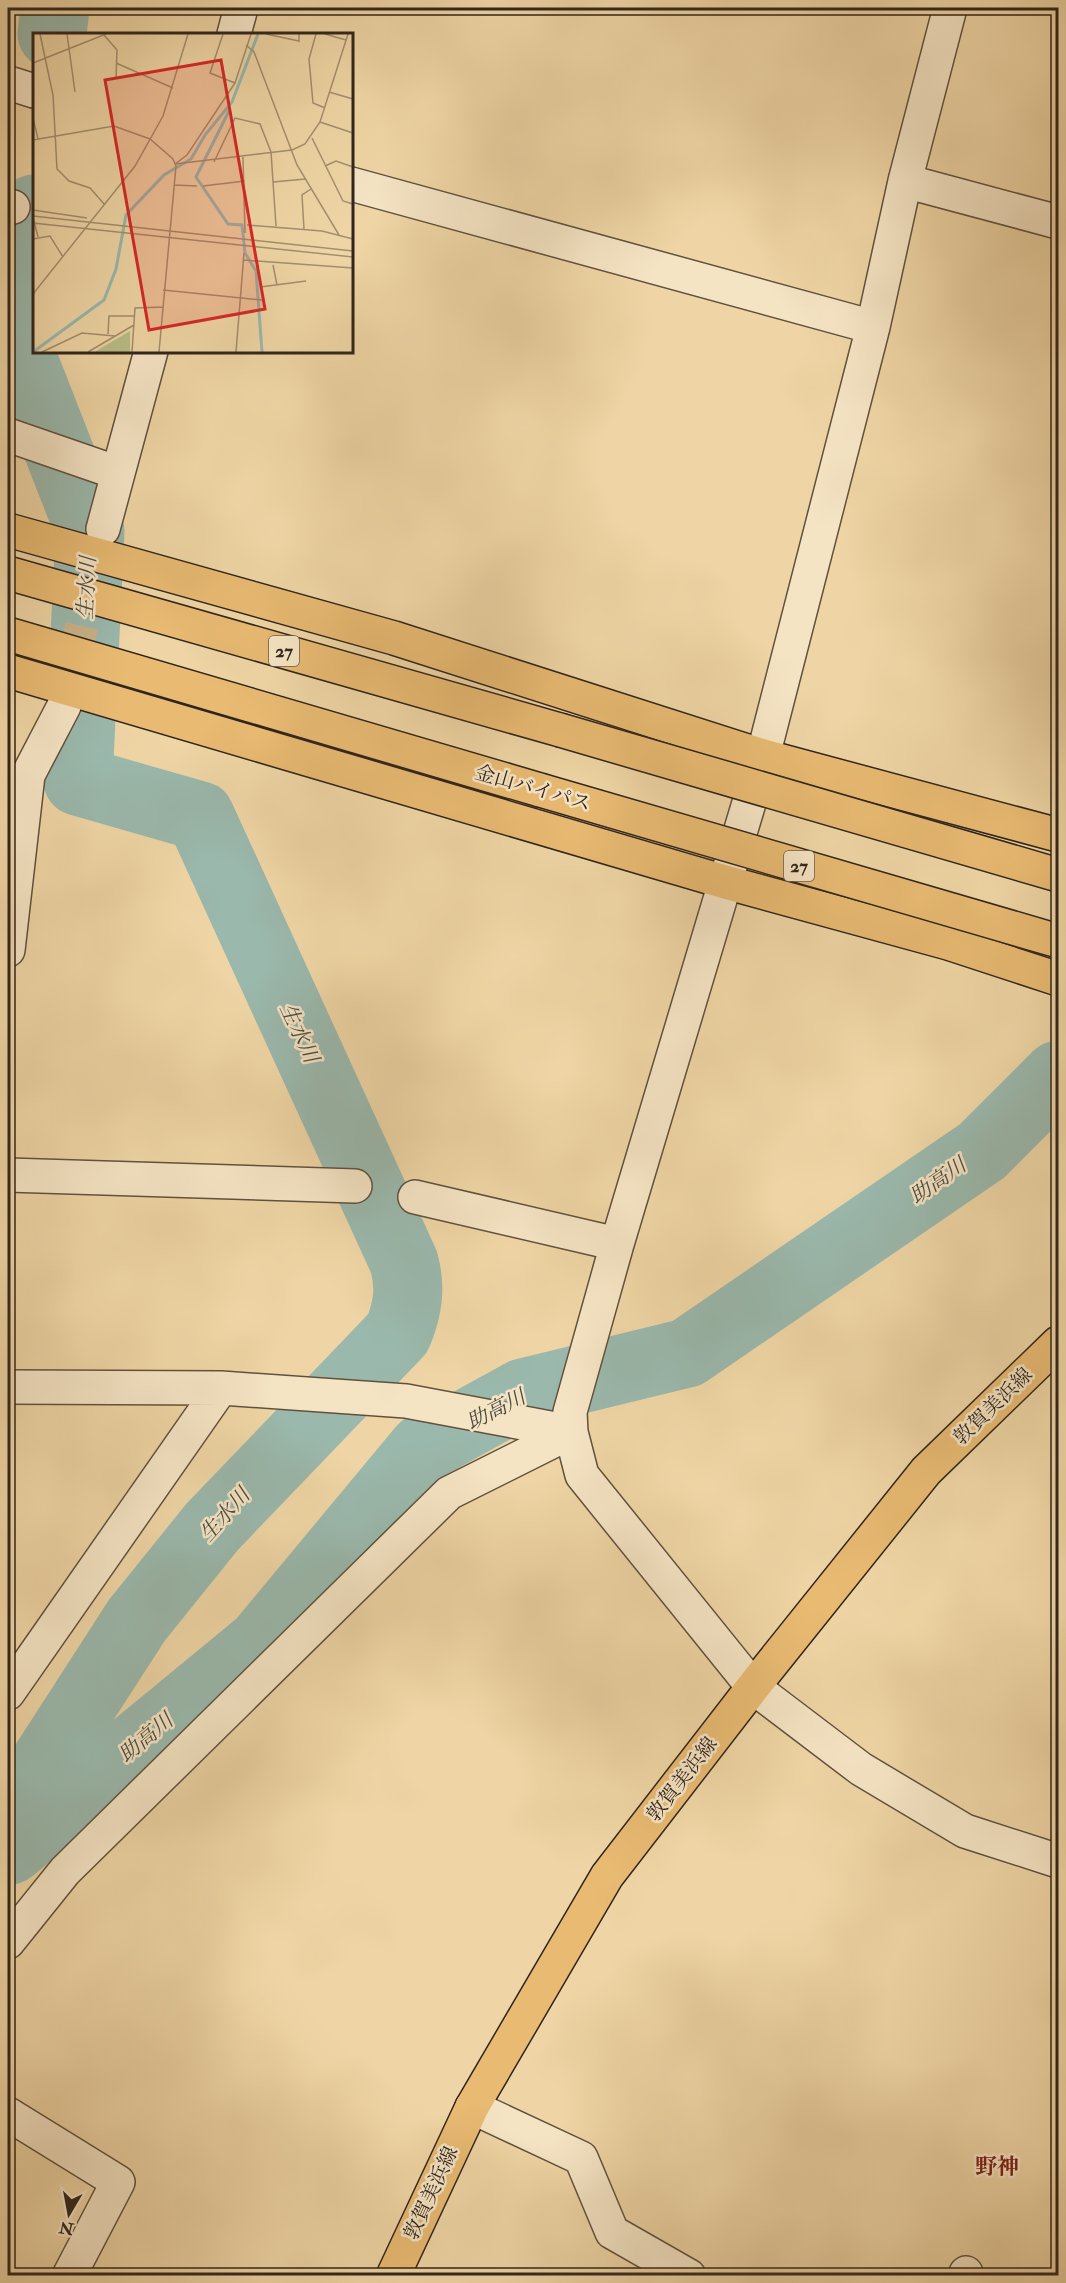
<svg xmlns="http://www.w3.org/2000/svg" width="1066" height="2283" viewBox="0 0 1066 2283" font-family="'IM FELL Double Pica','Noto Serif JP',serif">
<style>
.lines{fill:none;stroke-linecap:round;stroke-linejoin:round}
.river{stroke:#9ab8ac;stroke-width:69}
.minor-tunnel{stroke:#c9b28a;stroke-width:33;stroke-dasharray:33 16;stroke-linecap:butt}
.minor-casing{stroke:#60513f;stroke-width:36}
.major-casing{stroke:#30251d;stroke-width:36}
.highway-casing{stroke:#30251d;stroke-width:36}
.minor{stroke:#f5e4c4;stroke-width:33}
.major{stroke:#e8ba72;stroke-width:33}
.highway{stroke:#e8ba72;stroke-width:33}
.highway-bridge-casing{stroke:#30251d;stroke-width:36;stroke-linecap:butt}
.highway-bridge{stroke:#e8ba72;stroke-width:33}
.labels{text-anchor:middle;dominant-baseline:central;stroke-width:5;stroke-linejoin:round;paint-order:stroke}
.shield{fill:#f5e4c4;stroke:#6b5e4f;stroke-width:1.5}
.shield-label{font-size:18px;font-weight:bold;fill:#30251d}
.street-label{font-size:20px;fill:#30251d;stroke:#f5e4c4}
.water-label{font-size:21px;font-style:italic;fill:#4a4a41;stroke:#f5e4c4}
.quarter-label{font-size:22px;font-weight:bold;fill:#7a1f14;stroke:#f5e4c4}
.inset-river{fill:none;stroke:#9ab8ac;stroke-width:3}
.inset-road{fill:none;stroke:#a38f6f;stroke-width:1.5}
.view{fill:#d62828;fill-opacity:0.15;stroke:#d62828;stroke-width:3}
.inset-edge{fill:none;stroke:#30251d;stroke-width:3}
</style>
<rect width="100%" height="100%" fill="#efd5a5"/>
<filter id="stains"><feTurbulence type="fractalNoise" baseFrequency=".00333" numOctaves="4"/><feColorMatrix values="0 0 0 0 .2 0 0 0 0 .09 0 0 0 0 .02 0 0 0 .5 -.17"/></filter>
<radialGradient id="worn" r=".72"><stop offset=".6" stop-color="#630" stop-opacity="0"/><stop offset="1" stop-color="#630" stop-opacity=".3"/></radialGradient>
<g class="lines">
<path class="river" d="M 52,34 L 55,8
M 8,1820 L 137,1620 L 212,1527 L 398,1333 C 408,1308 411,1288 404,1262 L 200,816 L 78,781 L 90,531 L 20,352 L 34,209
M 10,1850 L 261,1643 L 423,1448 L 523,1393 L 687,1353 L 982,1151 L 1058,1075"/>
<path class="minor-tunnel" d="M 64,706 L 103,529"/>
<g class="minor-casing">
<path id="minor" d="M 950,8 L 905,181 L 873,327 L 763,756 L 617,1244 L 570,1412 L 571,1432 L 582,1475 L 753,1687 L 861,1769 L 965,1831 L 1058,1861
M 234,34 L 241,8
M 12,84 L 34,91
M 905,181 L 1058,222
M 351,184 L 873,327
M 8,206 L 13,207
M 8,435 L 118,473
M 103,529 L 151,351
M 8,950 L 28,775 L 64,706
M 8,1175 L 355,1186
M 415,1197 L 617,1244
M 8,1387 L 221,1388 L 406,1401 L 571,1432
M 8,1693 L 221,1388
M 8,1942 L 65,1871 L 449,1493 L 571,1432
M 472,2107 L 581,2158 L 612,2232 L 689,2276
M 8,2114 L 118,2182 L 69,2276
M 965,2276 L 966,2273"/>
</g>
<g class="major-casing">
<path id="major" d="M 393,2276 L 472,2107 L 607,1876 L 753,1687 L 926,1471 L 1058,1343"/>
</g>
<g class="highway-casing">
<path id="highway" d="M 8,530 L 394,638 L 763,756 L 1058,835
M 8,573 L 560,730
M 8,634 L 540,790
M 8,671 L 725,882 L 948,943 L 1058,979"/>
</g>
<use href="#minor" class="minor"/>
<use href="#major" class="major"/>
<use href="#highway" class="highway"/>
<g class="highway-bridge-casing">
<path id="highway-bridge" d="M 560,730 L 1058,875
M 540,790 L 1058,941"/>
</g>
<use href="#highway-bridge" class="highway-bridge"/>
</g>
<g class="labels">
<g class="shield">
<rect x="269" y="636" width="30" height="30" rx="4.5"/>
<rect x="784" y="851" width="30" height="30" rx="4.5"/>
</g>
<g class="shield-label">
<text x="284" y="651">27</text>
<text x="799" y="866">27</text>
</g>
<g class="street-label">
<text transform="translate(533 788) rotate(16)">金山バイパス</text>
<text transform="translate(993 1406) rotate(-44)">敦賀美浜線</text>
<text transform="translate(682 1779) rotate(-52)">敦賀美浜線</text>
<text transform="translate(431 2193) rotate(-65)">敦賀美浜線</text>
</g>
<g class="water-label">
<text transform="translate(87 588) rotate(-87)">生水川</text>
<text transform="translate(299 1033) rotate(65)">生水川</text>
<text transform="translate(938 1181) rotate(-35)">助高川</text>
<text transform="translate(496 1410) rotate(-27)">助高川</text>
<text transform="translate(225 1515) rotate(-48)">生水川</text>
<text transform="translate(146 1738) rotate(-40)">助高川</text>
</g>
<g class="quarter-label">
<text x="997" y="2167">野神</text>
</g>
</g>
<g transform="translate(33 33)">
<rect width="320" height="320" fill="#efd5a5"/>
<path d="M 97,298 L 97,319 L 63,319 L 63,318 Z" fill="#b8bd87"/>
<path class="inset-river" d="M 197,76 L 163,144 L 195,191 L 209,192 L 212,220 L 223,238 L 229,319M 0,319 L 71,267 L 83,236 L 93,182 L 131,142 L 158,126 L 172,102 L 199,69 L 225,1"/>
<path class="inset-road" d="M 7,1 L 20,62 L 24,136 L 36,148 L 57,155 L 72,172M 34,1 L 42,59M 190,1 L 177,40 L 202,50 L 218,1M 233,1 L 266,8 L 266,1M 283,1 L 276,26 L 280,70 L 292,75M 292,1 L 313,7M 71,2 L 84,17 L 83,46M 213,12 L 221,19 L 264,132 L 306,202M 0,30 L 73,1M 83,30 L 140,55M 296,59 L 320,66M 0,85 L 5,106M 287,89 L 320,100M 279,105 L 310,168 L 320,171M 0,107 L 81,93 L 117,106 L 140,126 L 143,133 L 126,319M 210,124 L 212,200M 181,129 L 202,85 L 227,91 L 238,119 L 243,193M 142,131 L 259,117 L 272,111 L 287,89 L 315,1M 142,131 L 154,122 L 202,50M 292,133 L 303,128 L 320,134M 240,149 L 272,146M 141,152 L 164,153M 170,153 L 212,148M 0,177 L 54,185M 0,183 L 320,218M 0,185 L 5,204M 0,190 L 320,224M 214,192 L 289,198 L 320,206M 271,196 L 269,162 L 278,156M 0,206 L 17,203 L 30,224M 210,227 L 320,235M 240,232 L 244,252M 227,254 L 273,248M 130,257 L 229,267M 0,261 L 102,133 L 130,83 L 155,1M 75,301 L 76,283 L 102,283M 9,319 L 49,300 L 82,303M 55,319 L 101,292M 99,319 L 102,275 L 130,274M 203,319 L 211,220"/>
<path class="view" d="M 188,27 L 232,276 L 116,297 L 72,47 Z"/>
<rect width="320" height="320" class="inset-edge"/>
</g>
<rect width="1066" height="2283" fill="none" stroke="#efd5a5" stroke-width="30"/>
<rect x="9" y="9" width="1048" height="2265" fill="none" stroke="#30251d" stroke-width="3"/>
<rect x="15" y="15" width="1036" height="2253" fill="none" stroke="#30251d" stroke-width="1.5"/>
<g transform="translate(69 2214) rotate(190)" stroke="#f5e4c4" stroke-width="4.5" paint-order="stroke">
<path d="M0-4.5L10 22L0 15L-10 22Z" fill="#30251d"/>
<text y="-9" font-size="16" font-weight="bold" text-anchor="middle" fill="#30251d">N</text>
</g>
<rect width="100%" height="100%" filter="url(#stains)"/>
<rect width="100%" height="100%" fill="url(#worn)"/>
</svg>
